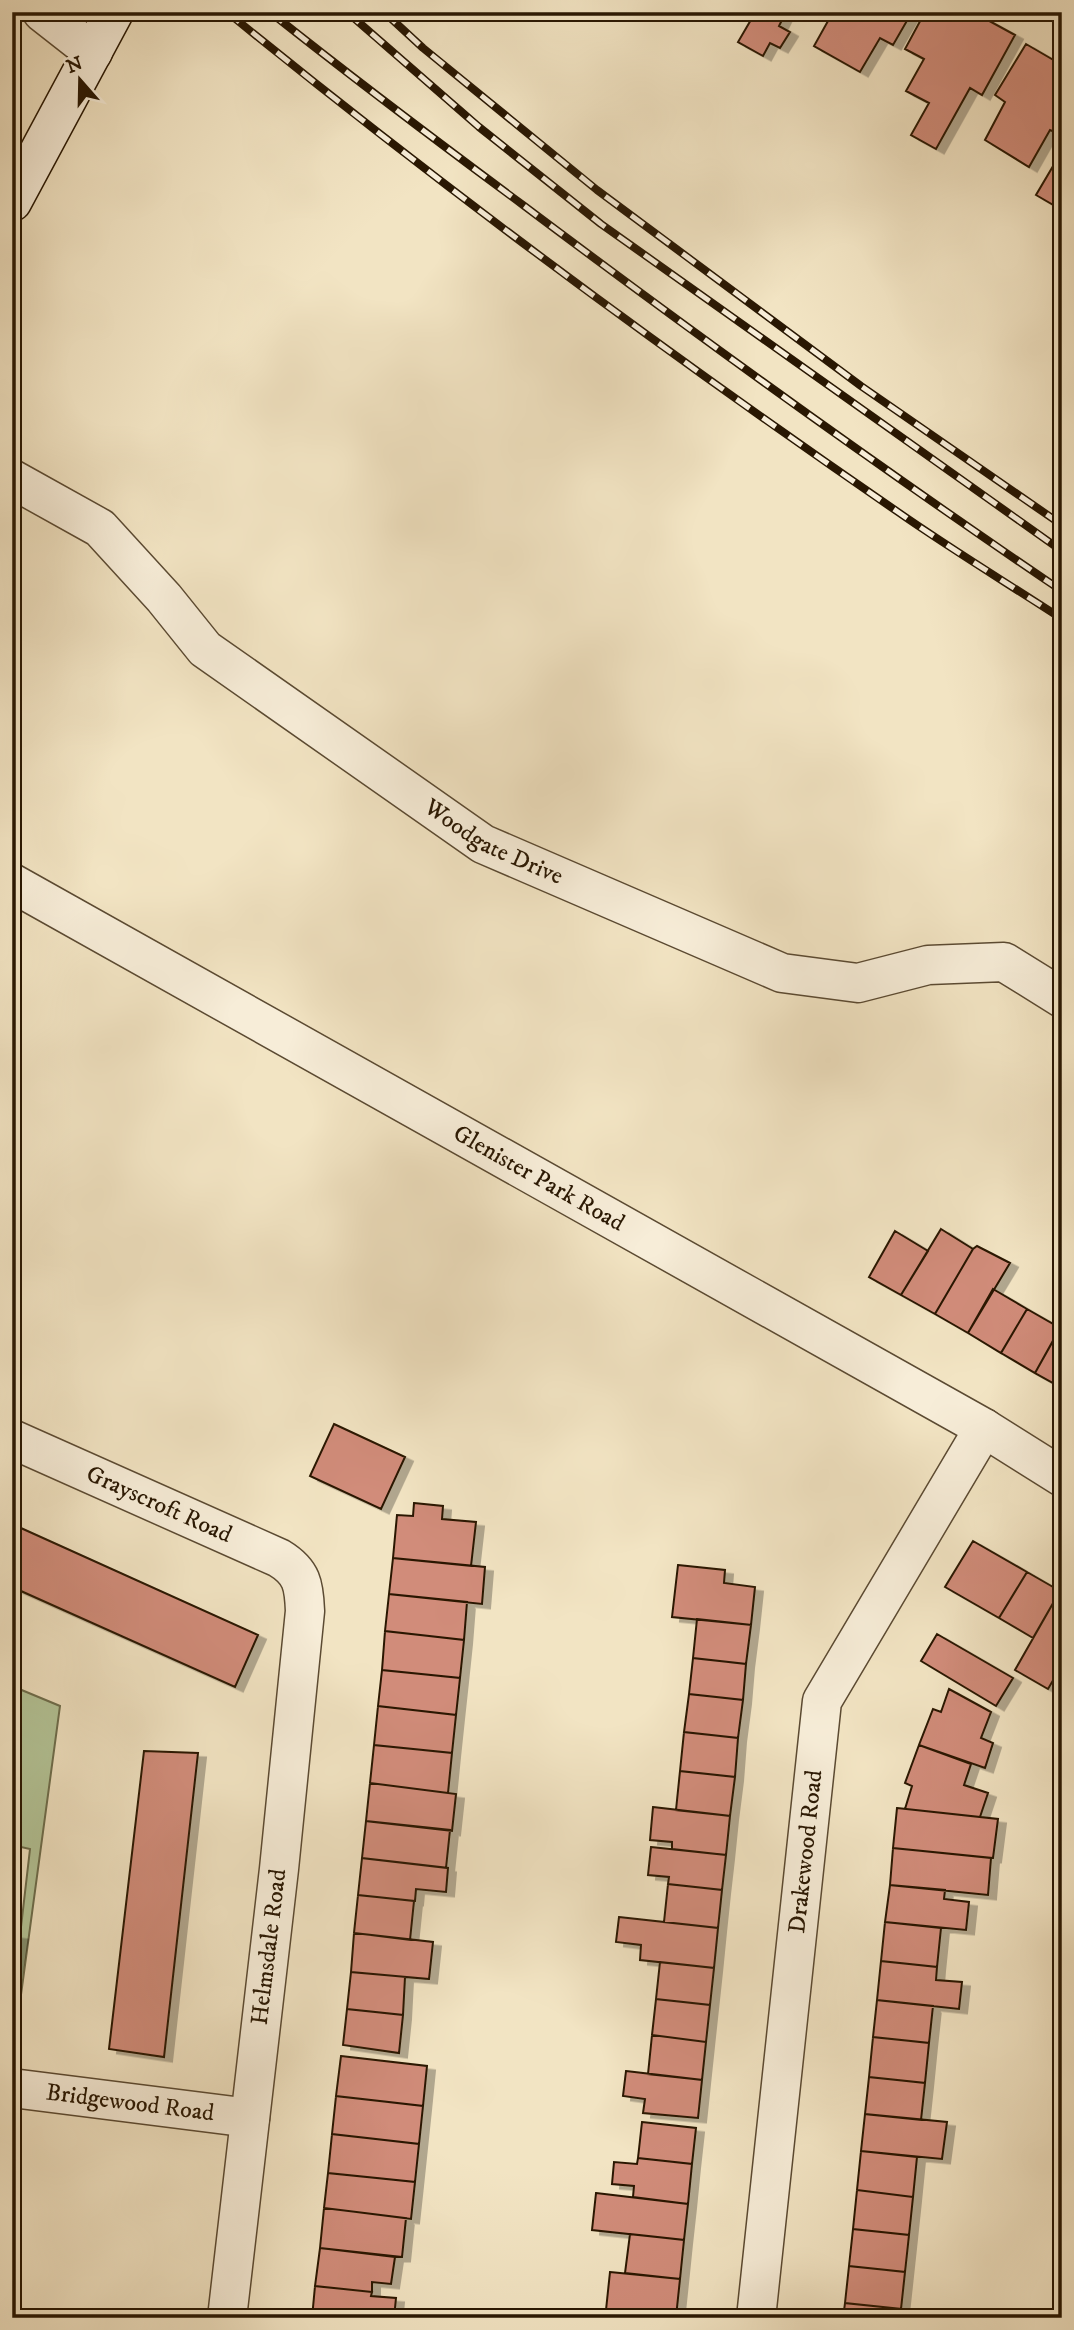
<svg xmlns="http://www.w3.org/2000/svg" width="1074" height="2330" viewBox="0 0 1074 2330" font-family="'IM FELL DW Pica',serif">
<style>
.green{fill:#b4c598;stroke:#6e6e4d;stroke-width:2}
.building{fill:#d18c7a;stroke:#291702;stroke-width:2;filter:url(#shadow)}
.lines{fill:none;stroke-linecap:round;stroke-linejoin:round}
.minor-casing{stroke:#5b4a32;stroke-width:41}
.tertiary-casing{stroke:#5b4a32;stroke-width:41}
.secondary-casing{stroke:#291702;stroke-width:41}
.minor{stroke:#f7edd8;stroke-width:38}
.tertiary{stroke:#f7edd8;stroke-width:38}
.secondary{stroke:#f7edd8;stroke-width:38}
.rail-casing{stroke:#291702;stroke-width:8}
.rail{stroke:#f7edd8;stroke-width:5;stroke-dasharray:16;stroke-linecap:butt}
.labels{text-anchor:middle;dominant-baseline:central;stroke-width:5;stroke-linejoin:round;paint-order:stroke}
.street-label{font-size:24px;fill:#291702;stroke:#f7edd8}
</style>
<defs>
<filter id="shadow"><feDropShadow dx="8" dy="4.5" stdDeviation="0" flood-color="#0004"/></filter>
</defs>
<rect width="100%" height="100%" fill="#f2e4c3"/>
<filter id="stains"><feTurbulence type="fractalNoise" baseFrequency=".00286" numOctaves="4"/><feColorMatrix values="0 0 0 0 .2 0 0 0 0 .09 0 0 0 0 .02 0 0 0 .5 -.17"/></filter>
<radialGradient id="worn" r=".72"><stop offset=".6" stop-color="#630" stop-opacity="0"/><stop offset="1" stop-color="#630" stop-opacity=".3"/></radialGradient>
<path class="green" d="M 12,1686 L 60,1706 L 15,2039 L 12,2039 L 12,2005 L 30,1849 L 12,1845 Z"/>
<path class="building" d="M 743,12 L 786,12 L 779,26 L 790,32 L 780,48 L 770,43 L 763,56 L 738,42 L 752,18 Z
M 833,12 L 912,12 L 893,45 L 880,38 L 860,72 L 814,46 Z
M 925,12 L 973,12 L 1015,35 L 982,95 L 970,88 L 936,149 L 911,135 L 929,103 L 906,91 L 924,59 L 905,49 Z
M 1026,44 L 1062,65 L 1062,135 L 1050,130 L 1029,167 L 985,140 L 1005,102 L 995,95 Z
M 1062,151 L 1062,210 L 1036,195 Z
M 941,1229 L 973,1249 L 935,1314 L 901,1295 Z
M 895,1231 L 928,1251 L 901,1295 L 869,1277 Z
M 977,1246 L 1010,1263 L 968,1333 L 935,1314 L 973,1249 Z
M 993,1289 L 1027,1309 L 1001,1353 L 968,1333 Z
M 1027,1309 L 1060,1328 L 1035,1373 L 1001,1353 Z
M 1062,1325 L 1062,1388 L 1035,1373 Z
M 334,1424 L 405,1457 L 381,1509 L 310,1476 Z
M 414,1503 L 443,1506 L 442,1519 L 476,1522 L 471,1566 L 393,1558 L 397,1515 L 413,1516 Z
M 12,1524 L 258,1635 L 235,1687 L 12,1587 Z
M 973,1541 L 1027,1572 L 999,1618 L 945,1587 Z
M 393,1558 L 485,1567 L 482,1604 L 389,1594 Z
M 678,1565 L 725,1570 L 724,1583 L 755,1587 L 751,1625 L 672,1617 Z
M 1027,1572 L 1060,1591 L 1033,1638 L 999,1618 Z
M 1060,1591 L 1062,1665 L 1048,1689 L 1015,1670 Z
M 389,1594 L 467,1602 L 464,1640 L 385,1631 Z
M 697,1619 L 751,1625 L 746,1664 L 693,1658 Z
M 385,1631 L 464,1640 L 460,1678 L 382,1670 Z
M 937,1634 L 1013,1678 L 996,1706 L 921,1661 Z
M 693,1658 L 746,1664 L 743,1700 L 689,1694 Z
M 382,1670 L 460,1678 L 456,1715 L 378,1706 Z
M 949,1689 L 991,1712 L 981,1738 L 993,1743 L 985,1768 L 919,1745 L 933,1709 L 941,1712 Z
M 689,1694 L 743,1700 L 738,1738 L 684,1732 Z
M 378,1706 L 456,1715 L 452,1753 L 374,1745 Z
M 684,1732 L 738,1738 L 735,1777 L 680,1771 Z
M 374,1745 L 452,1753 L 448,1793 L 370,1783 Z
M 919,1745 L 971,1764 L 964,1785 L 988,1793 L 980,1817 L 905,1809 L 912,1786 L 905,1783 Z
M 144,1751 L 198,1753 L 164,2057 L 109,2049 Z
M 680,1771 L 735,1777 L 730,1816 L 676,1810 Z
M 370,1783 L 456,1794 L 452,1831 L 366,1821 Z
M 653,1807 L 730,1816 L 726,1855 L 672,1849 L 672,1842 L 650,1840 Z
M 897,1808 L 998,1819 L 993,1858 L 893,1848 Z
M 366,1821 L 450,1830 L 446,1868 L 362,1858 Z
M 651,1847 L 726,1855 L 722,1890 L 668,1884 L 669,1877 L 648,1875 Z
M 893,1848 L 991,1858 L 988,1895 L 890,1885 Z
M 362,1858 L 448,1868 L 446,1892 L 416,1889 L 415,1901 L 358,1895 Z
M 668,1884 L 722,1890 L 718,1928 L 664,1922 Z
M 890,1885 L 945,1890 L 944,1899 L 969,1902 L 966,1930 L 885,1922 Z
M 358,1895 L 414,1901 L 410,1940 L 354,1933 Z
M 619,1917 L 718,1928 L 714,1968 L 640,1960 L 641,1945 L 616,1942 Z
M 885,1922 L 941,1928 L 937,1967 L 881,1961 Z
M 354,1933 L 433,1942 L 429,1979 L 351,1972 Z
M 12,1934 L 20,1935 L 12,1979 Z
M 881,1961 L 937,1967 L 936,1980 L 962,1982 L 959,2009 L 877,2000 Z
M 660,1962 L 714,1968 L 710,2005 L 656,1999 Z
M 351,1972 L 429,1979 L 405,1977 L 403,2015 L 347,2009 Z
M 656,1999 L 710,2005 L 706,2042 L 652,2035 Z
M 877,2000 L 933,2006 L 929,2043 L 873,2037 Z
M 347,2009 L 403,2015 L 399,2053 L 343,2045 Z
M 652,2035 L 706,2042 L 702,2080 L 648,2074 Z
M 873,2037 L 929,2043 L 925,2083 L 869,2077 Z
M 341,2056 L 427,2066 L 423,2106 L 336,2096 Z
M 626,2071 L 702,2080 L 698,2118 L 643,2113 L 645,2099 L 623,2096 Z
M 869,2077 L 925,2083 L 921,2120 L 865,2114 Z
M 336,2096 L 423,2106 L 419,2144 L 332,2134 Z
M 865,2114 L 947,2122 L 942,2159 L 861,2151 Z
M 642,2122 L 696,2128 L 692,2164 L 638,2158 Z
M 332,2134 L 419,2144 L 415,2182 L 328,2173 Z
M 861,2151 L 917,2157 L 913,2197 L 857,2190 Z
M 638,2158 L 692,2164 L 688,2204 L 633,2197 L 634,2186 L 612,2184 L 614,2162 L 637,2164 Z
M 328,2173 L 415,2182 L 411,2219 L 324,2208 Z
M 857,2190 L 913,2197 L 909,2235 L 853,2229 Z
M 596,2193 L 688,2204 L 684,2240 L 592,2230 Z
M 324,2208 L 406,2218 L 402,2257 L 320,2248 Z
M 853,2229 L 909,2235 L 905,2272 L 849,2266 Z
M 630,2234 L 684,2240 L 680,2279 L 625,2273 Z
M 320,2248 L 395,2257 L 391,2284 L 372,2282 L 372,2292 L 315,2286 Z
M 849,2266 L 905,2272 L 901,2309 L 845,2303 Z
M 610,2272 L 680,2279 L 676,2317 L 606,2310 Z
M 315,2286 L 372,2292 L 371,2296 L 396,2298 L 394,2318 L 312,2318 Z
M 845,2303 L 901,2309 L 900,2318 L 843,2318 Z
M 609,2310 L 621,2312 L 676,2318 L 608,2318 Z"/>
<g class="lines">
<g class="minor-casing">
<g id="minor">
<path id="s1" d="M 12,479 L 100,528 L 164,598 L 205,649 L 483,844 L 782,973 L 858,983 L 928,965 L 1004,962 L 1062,998"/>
<path id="s2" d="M 12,883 L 984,1428 L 1062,1477"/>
<path id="s3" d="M 12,1439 L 279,1558 C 302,1572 304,1585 305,1611 L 279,1869 L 227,2318"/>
<path id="s4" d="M 12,2088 L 250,2118"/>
<path id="s5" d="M 756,2318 L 822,1701 L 984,1428"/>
</g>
</g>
<g class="tertiary-casing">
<path id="tertiary" d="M 42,12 L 93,52"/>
</g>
<g class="secondary-casing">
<path id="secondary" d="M 12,202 L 114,12"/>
</g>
<use href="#minor" class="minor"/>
<use href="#tertiary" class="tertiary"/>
<use href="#secondary" class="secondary"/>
<g class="rail-casing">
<path id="rail" d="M 227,12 C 443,188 668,354 898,512 C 951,549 1007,583 1062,619
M 270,12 C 353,78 438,142 523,205 C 700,338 879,467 1062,591
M 347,12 L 479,127 L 601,224 L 1062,551
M 384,12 L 423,48 L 597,190 L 861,386 L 1062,525"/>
</g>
<use href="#rail" class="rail"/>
</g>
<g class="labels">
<g class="street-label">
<text stroke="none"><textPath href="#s1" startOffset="609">Woodgate Drive</textPath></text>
<text stroke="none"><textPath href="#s2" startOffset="604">Glenister Park Road</textPath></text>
<text stroke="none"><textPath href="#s3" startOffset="161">Grayscroft Road</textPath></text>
<text stroke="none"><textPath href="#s5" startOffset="469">Drakewood Road</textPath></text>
<text transform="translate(269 1947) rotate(-83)">Helmsdale Road</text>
<text stroke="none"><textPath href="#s4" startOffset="119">Bridgewood Road</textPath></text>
</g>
</g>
<rect width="1074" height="2330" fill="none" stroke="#f2e4c3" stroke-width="42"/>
<rect x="14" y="14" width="1046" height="2302" fill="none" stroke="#291702" stroke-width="3.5"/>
<rect x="21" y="21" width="1032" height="2288" fill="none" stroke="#291702" stroke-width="2"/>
<g transform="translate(80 80) rotate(340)" stroke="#f7edd8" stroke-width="5" paint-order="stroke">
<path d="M0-5L12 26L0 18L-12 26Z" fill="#291702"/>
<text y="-10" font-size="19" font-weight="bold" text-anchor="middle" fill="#291702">N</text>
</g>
<rect width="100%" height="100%" filter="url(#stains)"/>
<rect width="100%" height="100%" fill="url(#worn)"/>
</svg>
